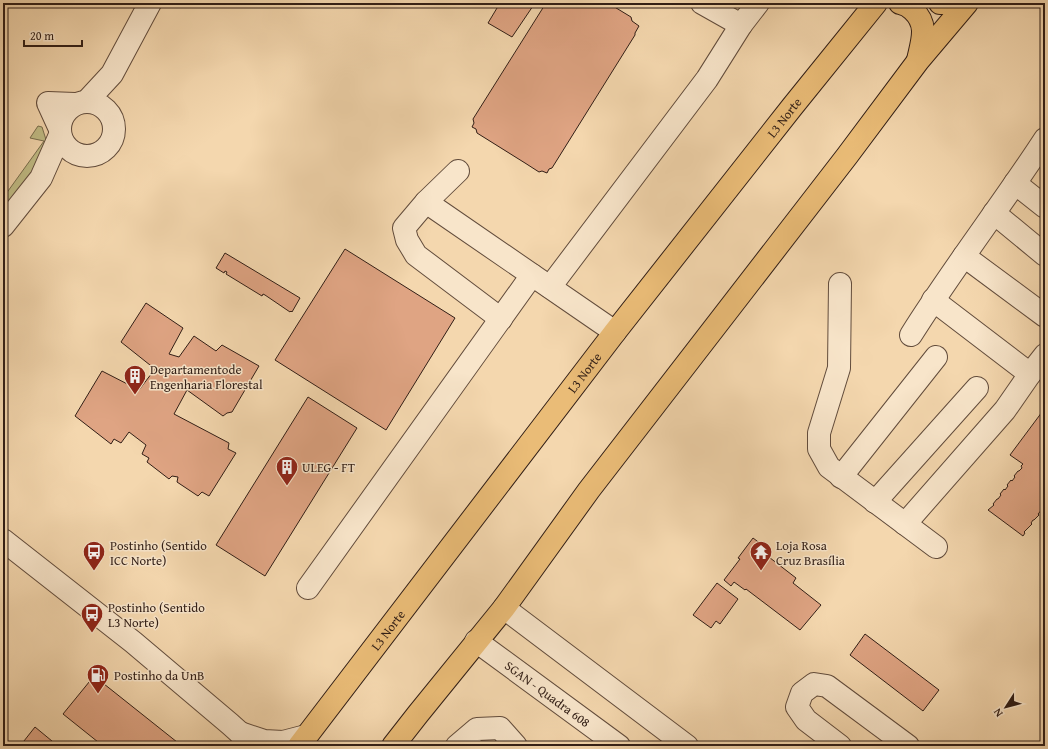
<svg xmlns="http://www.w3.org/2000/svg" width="1048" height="749" viewBox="0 0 1048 749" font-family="'Gentium Book Plus',serif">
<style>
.green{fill:#c1bd86;stroke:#796e4e}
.building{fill:#dfa483;stroke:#311e16}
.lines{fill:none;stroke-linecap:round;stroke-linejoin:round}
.minor-casing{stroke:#624c3c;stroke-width:24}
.major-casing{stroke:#311e16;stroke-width:24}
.minor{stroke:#f8e5ca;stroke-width:22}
.major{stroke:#eabc77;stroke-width:22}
.labels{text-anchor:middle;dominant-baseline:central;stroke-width:3;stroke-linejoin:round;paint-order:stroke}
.street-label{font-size:13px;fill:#311e16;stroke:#f8e5ca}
.poi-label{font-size:13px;fill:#311e16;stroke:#f8e5ca;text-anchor:start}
</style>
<rect width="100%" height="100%" fill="#f4d7ae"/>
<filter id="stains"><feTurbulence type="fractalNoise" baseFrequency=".005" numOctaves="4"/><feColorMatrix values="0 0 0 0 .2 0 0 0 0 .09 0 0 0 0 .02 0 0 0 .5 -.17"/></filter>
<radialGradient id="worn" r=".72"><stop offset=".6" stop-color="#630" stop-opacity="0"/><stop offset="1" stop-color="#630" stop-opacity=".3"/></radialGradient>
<path class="green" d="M 38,126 L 42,127 L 48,146 L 48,151 L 3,210 L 3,198 L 44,141 L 30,138 Z"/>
<path class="building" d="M 500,3 L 535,3 L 512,37 L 488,23 Z
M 546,3 L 608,3 L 631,17 L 632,21 L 639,26 L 635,33 L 635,35 L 552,168 L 549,169 L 547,173 L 542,171 L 539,172 L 525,163 L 477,133 L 476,129 L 472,127 L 474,123 L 473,119 Z
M 345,249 L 455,318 L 386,430 L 275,360 Z
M 225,253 L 300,298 L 292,312 L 291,311 L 290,312 L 265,295 L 263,294 L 262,296 L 226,274 L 227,272 L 225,271 L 224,273 L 216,268 Z
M 146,303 L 183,328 L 169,354 L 179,357 L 194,336 L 216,351 L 222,345 L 259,366 L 232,412 L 227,413 L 223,416 L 187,390 L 174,414 L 229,443 L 228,449 L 236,453 L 209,496 L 202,492 L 198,496 L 177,482 L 178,477 L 172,476 L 169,479 L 147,462 L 149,458 L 142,454 L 146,445 L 129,432 L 121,443 L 114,439 L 111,444 L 75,416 L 102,371 L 139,390 L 155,369 L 121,342 Z
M 308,397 L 357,428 L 265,576 L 216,545 Z
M 1045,408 L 1045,506 L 1038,514 L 1039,515 L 1034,520 L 1033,520 L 1031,523 L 1032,524 L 1024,532 L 1025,533 L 1023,536 L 988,510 L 994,505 L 993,504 L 997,499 L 998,499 L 1001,495 L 1000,494 L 1004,489 L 1005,490 L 1008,486 L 1007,485 L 1011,480 L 1012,481 L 1015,477 L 1014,476 L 1018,471 L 1019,471 L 1022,468 L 1021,466 L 1023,464 L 1010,455 Z
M 753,538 L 769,550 L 765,554 L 796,578 L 793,583 L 821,605 L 800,630 L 746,589 L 745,590 L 734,582 L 731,586 L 724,580 L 740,559 L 738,558 Z
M 717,583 L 738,599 L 720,624 L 716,621 L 711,628 L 693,615 Z
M 865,634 L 939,690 L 923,711 L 850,655 Z
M 94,676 L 182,746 L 103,746 L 63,714 Z
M 35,727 L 58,746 L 20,746 Z"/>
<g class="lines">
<g class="minor-casing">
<g id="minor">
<path d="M 702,3 L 741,25 L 758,3"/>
<path d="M 87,101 L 112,74 L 150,3"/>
<circle cx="87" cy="129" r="27"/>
<path d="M 59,127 L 48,103 L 75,104"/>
<path d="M 458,171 L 426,202 L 404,228 L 407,240 L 416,255 L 501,319"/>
<path d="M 1015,183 L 1045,207"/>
<path d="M 426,202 L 615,332"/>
<path d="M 994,213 L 1045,255"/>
<path d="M 3,226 L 41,178 L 60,135"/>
<path d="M 964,256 L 1045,316"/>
<path d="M 840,284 L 839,368 L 819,433 L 819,449 L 829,467 L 936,547"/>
<path d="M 550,287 L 707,79 L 741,25"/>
<path d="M 933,300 L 1030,374"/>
<path d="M 911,335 C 953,268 1002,205 1045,139"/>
<path d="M 841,477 L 936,357"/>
<path d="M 875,502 L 977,388"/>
<path d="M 905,524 L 1005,410 L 1030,374 L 1045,355"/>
<path d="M 3,540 L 133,642 L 230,724 L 240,733 L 248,746"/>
<path d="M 308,588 L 532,275"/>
<path d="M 504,608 L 687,746"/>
<path id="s1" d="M 476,641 L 619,746"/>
<path d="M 240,733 L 264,741 L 283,742 L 306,736"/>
<path d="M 457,746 L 477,729 L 500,728 L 516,746"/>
<path d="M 840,746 L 806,720 L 797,707 L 802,693 L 814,684 L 827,686 L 908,746"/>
</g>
</g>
<g class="major-casing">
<g id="major">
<path d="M 900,3 C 905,4 909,6 913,10 C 929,25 922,41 918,60"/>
<path d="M 940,3 L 958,3"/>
<path id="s2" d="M 299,746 L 615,332 L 792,107 L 876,3"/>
<path d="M 393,746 L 418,714 L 504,608 L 589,490 L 847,156 L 918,61 L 967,3"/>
</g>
</g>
<use href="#minor" class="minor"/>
<use href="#major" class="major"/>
</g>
<defs>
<g id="building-pin" transform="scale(1.15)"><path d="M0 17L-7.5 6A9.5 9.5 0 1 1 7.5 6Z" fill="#8f2418" stroke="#f8e5ca"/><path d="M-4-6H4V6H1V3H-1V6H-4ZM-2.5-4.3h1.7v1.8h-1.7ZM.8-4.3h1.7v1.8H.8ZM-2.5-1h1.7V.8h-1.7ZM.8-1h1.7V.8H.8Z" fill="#fff"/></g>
<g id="bus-pin" transform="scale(1.15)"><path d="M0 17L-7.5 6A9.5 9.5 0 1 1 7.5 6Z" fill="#8f2418" stroke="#f8e5ca"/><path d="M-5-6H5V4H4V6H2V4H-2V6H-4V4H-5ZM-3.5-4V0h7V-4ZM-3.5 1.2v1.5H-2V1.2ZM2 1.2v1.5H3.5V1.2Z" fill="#fff"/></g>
<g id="temple-pin" transform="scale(1.15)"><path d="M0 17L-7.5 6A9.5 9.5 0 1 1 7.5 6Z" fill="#8f2418" stroke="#f8e5ca"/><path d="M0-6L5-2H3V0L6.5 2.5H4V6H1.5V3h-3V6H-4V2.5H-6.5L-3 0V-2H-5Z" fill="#fff"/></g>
<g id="fuel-pin" transform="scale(1.15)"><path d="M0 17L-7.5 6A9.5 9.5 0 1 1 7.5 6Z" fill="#8f2418" stroke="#f8e5ca"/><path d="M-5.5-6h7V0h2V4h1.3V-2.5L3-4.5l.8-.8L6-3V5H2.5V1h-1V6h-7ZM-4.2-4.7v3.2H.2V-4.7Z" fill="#fff"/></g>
</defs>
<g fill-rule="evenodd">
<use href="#building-pin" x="135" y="376"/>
<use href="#building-pin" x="287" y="467"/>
<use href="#bus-pin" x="94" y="552"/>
<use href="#temple-pin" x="761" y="552"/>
<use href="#bus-pin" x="92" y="614"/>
<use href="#fuel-pin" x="98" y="675"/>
</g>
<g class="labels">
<g class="street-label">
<text stroke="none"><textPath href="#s2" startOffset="794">L3 Norte</textPath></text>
<text stroke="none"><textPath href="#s2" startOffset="470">L3 Norte</textPath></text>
<text stroke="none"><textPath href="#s2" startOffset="146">L3 Norte</textPath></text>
<text stroke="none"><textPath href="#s1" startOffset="89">SGAN - Quadra 608</textPath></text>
</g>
<g class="poi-label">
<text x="150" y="369">Departamentode<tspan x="150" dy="15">Engenharia Florestal</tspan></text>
<text x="302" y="467">ULEG - FT</text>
<text x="110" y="545">Postinho (Sentido<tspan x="110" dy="15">ICC Norte)</tspan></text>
<text x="776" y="545">Loja Rosa<tspan x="776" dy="15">Cruz Brasília</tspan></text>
<text x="108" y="607">Postinho (Sentido<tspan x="108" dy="15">L3 Norte)</tspan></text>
<text x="114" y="675">Postinho da UnB</text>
</g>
</g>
<rect width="1048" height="749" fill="none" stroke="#f4d7ae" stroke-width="16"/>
<rect x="4" y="4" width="1040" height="741" fill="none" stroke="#311e16" stroke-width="2"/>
<rect x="8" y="8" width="1032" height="733" fill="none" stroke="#311e16"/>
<g transform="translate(1006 707) rotate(234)" stroke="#f8e5ca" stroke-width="3" paint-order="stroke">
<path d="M0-3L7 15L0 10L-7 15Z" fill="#311e16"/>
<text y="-6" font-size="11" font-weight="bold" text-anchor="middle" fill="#311e16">N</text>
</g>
<path d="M24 40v6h58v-6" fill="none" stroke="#311e16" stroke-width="2"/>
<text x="30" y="40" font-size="12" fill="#311e16" stroke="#f8e5ca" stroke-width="3" paint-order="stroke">20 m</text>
<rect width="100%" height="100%" filter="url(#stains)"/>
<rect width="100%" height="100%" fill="url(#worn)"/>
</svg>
